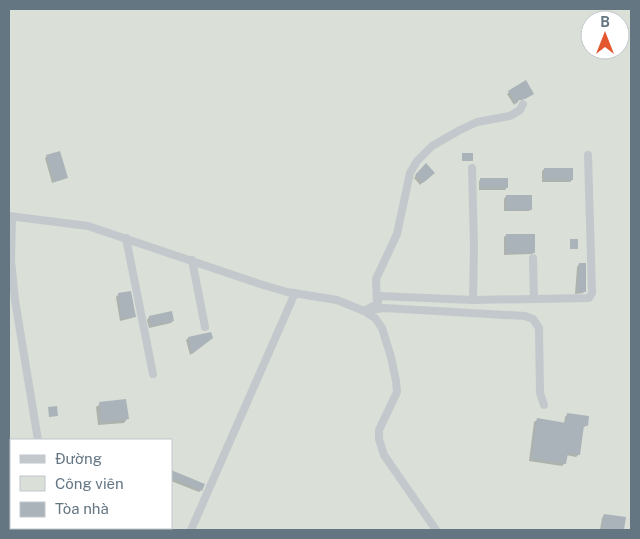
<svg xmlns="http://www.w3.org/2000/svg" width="640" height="539" viewBox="0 0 640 539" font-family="'Public Sans',sans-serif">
<rect width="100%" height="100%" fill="#fafaf8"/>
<path fill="#dadfd7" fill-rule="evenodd" d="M 9,9 L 631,9 L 631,530 L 9,530 ZM 590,20 L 620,20 L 620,50 L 590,50 ZM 11,440 L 171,440 L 171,528 L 11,528 Z"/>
<g fill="#0003">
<path d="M 509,92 L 531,95 L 522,100 L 518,100 L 514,105 L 507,94 Z"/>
<path d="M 47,156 L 67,177 L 64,179 L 52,183 L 45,158 Z"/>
<path d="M 426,165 L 433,173 L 420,185 L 414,178 Z"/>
<path d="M 544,169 L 572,180 L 570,182 L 542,182 L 542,171 Z"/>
<path d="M 481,179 L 507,187 L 505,190 L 479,190 L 479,181 Z"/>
<path d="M 506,196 L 531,209 L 529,211 L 504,211 L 504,199 Z"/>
<path d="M 506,235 L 534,252 L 532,254 L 504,255 L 504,237 Z"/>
<path d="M 579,264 L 585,291 L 583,293 L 575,294 L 577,267 Z"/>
<path d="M 119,294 L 135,316 L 132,318 L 120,321 L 116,297 Z"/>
<path d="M 149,317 L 173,320 L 171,323 L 149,328 L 147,320 Z"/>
<path d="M 188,338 L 210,339 L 190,355 L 186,340 Z"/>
<path d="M 100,404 L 127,419 L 124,423 L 98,425 L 96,407 Z"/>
<path d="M 568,414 L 587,425 L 583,428 L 579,454 L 576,457 L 566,455 L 565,463 L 562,466 L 529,461 L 534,422 L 537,420 L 564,424 L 565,417 Z"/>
<path d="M 171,471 L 201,490 L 199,492 L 171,481 Z"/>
<rect x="9" y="504" width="2" height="13"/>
<path d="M 604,515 L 625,518 L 623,530 L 600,530 L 602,518 Z"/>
</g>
<g fill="#aab3b9">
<path d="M 526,80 L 534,94 L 525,99 L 520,99 L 516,104 L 508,91 Z"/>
<path d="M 60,151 L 68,178 L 54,182 L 46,155 Z"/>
<rect x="462" y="153" width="11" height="8"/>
<path d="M 426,163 L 435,173 L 423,183 L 415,175 Z"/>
<rect x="544" y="168" width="29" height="12"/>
<rect x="480" y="178" width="28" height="10"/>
<rect x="506" y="195" width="26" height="15"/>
<rect x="506" y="234" width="29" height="19"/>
<rect x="570" y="239" width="8" height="10"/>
<path d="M 579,263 L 586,263 L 586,292 L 577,292 Z"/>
<path d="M 131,291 L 136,317 L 121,319 L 118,293 Z"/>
<path d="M 172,311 L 174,321 L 151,326 L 149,316 Z"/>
<path d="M 211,332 L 213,338 L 192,354 L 188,337 Z"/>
<path d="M 126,399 L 129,419 L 101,423 L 99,402 Z"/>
<path d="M 57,406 L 58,416 L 49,417 L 48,407 Z"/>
<path d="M 567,413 L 589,416 L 588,426 L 584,425 L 580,455 L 568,453 L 566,464 L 531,459 L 537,418 L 566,423 Z"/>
<path d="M 171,470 L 205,484 L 202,491 L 171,478 Z"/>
<path d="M 604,514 L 626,517 L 624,530 L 601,530 Z"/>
</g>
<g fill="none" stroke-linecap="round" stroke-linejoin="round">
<g stroke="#c3c8cc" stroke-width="8">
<path d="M 523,104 L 520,110 L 510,116 L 477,122 L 460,130 L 432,146 L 417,161 L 410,173 L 397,234 L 376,279 L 377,304 L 364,311 L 384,308 L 525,316 L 533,319 L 539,328 L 540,393 L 544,405"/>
<path d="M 472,168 L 474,247 L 473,300"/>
<path d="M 9,216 L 88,226 L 260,284 L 287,292 L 337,300 L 364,311 L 375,318 L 382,328 L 391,357 L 396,381 L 397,392 L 379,430 L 379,439 L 384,455 L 436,530"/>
<path d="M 12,217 L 11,260 L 15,300 L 38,440"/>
<path d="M 126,238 L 153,374"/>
<path d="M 533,258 L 534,299"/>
<path d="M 192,260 L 205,327"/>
<path d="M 378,302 L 379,296 L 473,300 L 589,298 L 592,293 L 588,155"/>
<path d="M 51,528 L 52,530"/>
<path d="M 191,530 L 295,293"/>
</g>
</g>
<rect width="640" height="539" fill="none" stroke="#657683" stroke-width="20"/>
<rect x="10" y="439" width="162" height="90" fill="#ffffff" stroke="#c1c8cd"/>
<rect x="20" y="455" width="25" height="8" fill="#c3c8cc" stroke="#c1c8cd"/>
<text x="55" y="464" font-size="15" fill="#657683">Đường</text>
<rect x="20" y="476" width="25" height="15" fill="#dadfd7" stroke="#c1c8cd"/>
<text x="55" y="489" font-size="15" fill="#657683">Công viên</text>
<rect x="20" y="502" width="25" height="15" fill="#aab3b9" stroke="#c1c8cd"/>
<text x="55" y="514" font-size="15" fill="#657683">Tòa nhà</text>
<g transform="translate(605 35)"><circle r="24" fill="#ffffff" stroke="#c1c8cd"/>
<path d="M0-4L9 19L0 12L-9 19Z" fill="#e4572e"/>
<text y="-8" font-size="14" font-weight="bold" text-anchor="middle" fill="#657683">B</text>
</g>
</svg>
